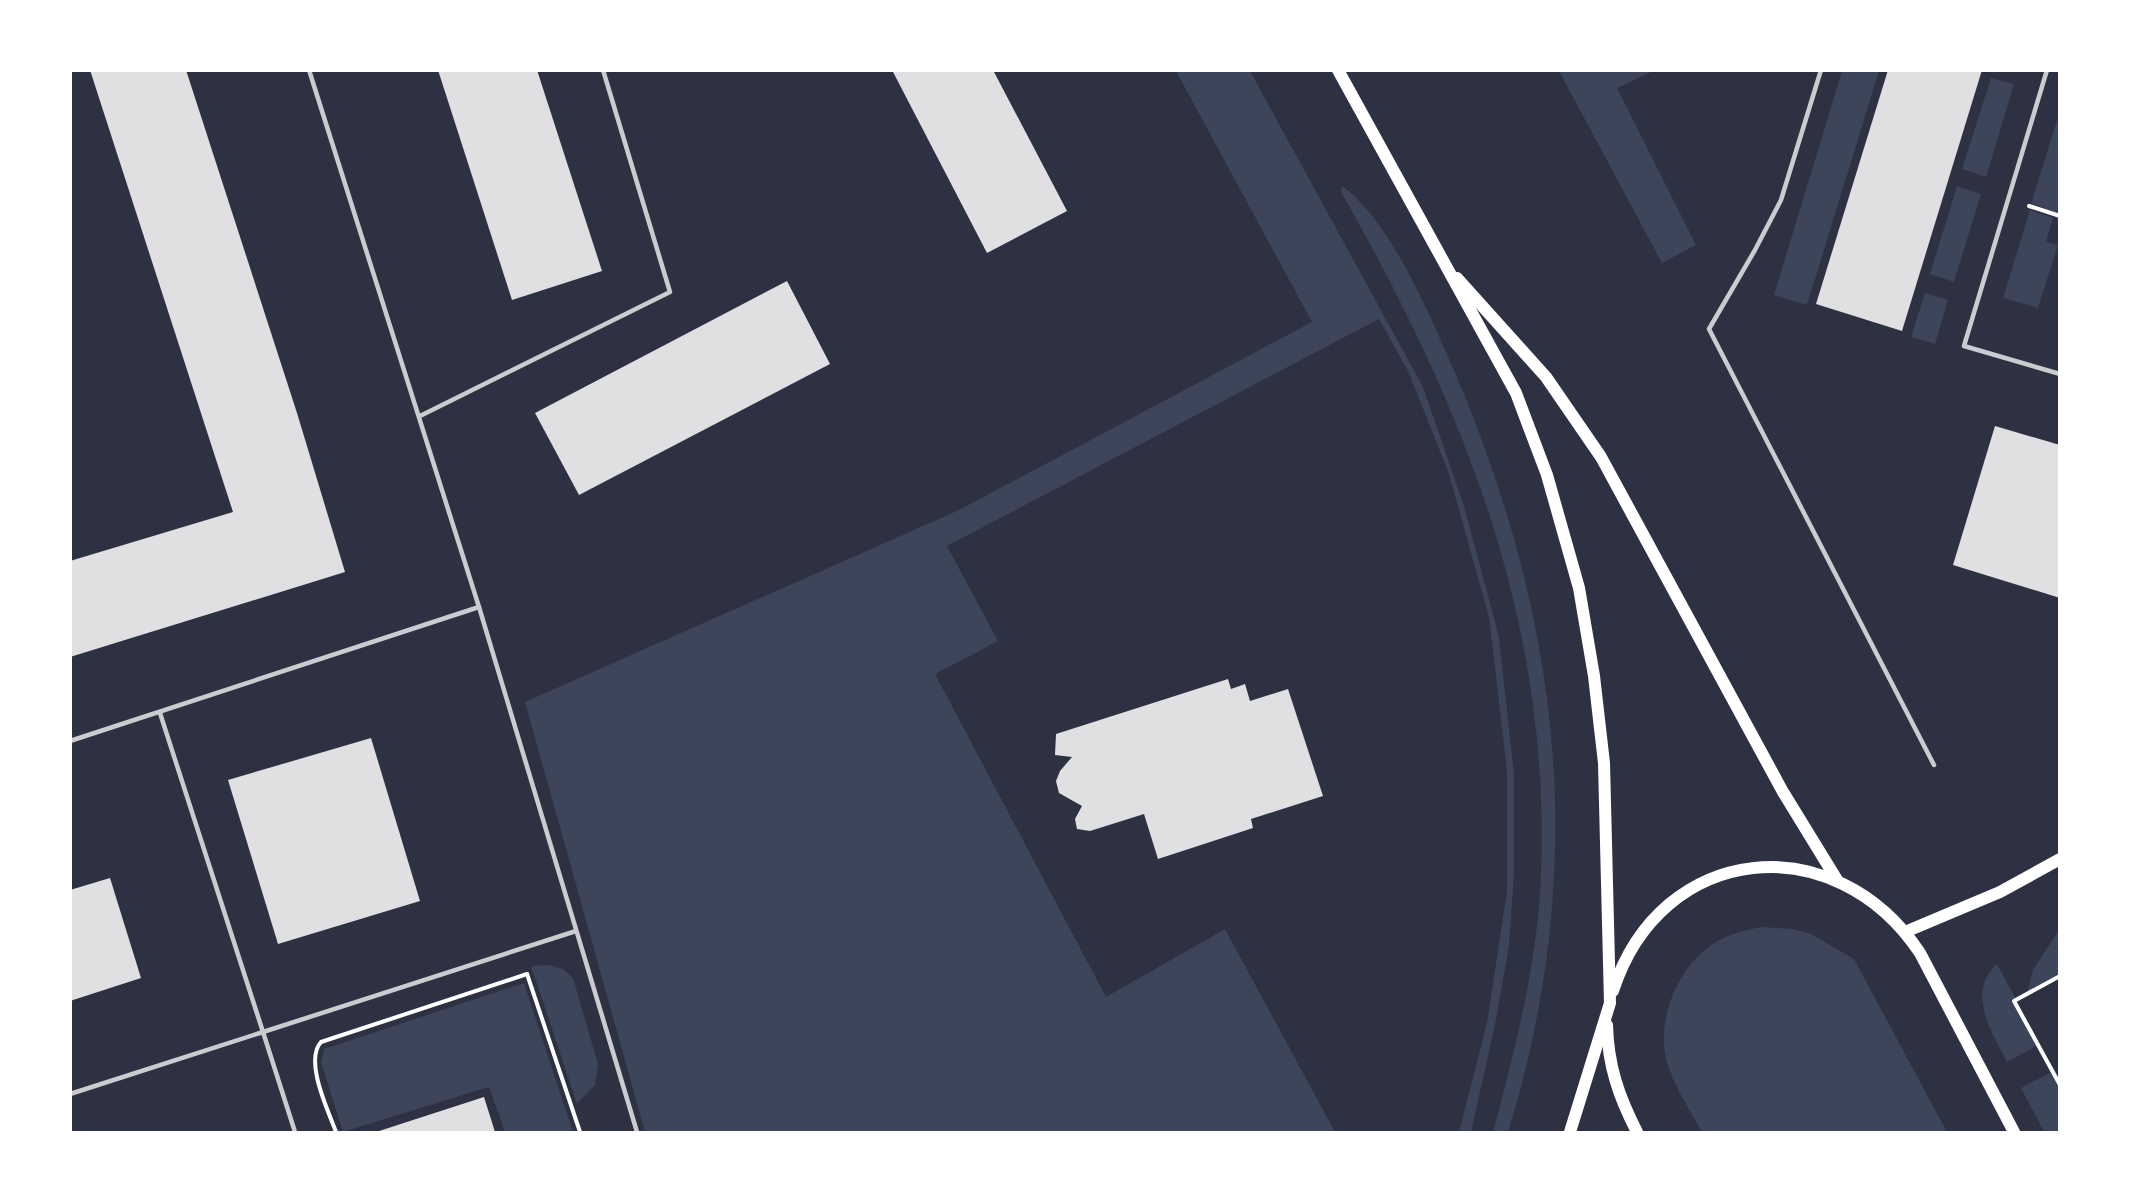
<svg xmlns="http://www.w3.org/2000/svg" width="2130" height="1203" viewBox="0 0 2130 1203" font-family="'Source Sans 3',sans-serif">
<rect width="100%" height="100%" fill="#2d3142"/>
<g fill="#3c4559">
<path d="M 1176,71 L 1250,71 L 1423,387 L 1464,506 L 1499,637 L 1514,774 L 1514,875 L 1509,946 L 1495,1025 L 1471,1132 L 1459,1132 L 1487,1023 L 1507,891 L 1507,771 L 1489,617 L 1448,471 L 1408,371 L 1379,319 L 947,546 L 998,641 L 935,674 L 1106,997 L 1225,929 L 1335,1132 L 645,1132 L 525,702 L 959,510 L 1312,322 Z"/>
<path d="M 1559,71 L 1653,71 L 1617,88 L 1696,245 L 1662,263 Z"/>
<path d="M 1842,71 L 1879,71 L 1807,305 L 1774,295 Z"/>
<path d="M 1991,78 L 2014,84 L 1986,177 L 1962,169 Z"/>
<path d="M 2059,114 L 2059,213 L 2031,204 Z"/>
<path d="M 1342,186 C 1386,217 1424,301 1445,350 C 1560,608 1592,860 1508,1132 L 1493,1132 C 1515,1050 1538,960 1541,875 C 1551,623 1464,407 1341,192 Z"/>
<path d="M 1957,186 L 1981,194 L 1954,282 L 1930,274 Z"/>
<path d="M 2030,210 L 2053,218 L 2046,242 L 2058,245 L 2038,308 L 2003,298 Z"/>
<path d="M 1925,293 L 1948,300 L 1935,344 L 1911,337 Z"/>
<path d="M 1762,927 L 1793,929 L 1811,934 L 1854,959 L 1947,1132 L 1702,1132 C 1690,1111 1676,1089 1668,1066 C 1655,1026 1674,975 1706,949 C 1721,936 1743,930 1762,927 Z"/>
<path d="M 2059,930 L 2059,975 L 2027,993 L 2033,970 Z"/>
<path d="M 1997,964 L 2040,1044 L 2007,1062 C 1991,1031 1966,992 1997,964 Z"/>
<path d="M 548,965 L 563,969 L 573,978 L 598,1064 L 595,1085 L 577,1104 L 531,966 Z"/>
<path d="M 524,983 L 573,1132 L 505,1132 L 489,1087 L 343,1132 L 321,1062 L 324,1049 Z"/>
<path d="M 2054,1071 L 2059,1081 L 2059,1132 L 2044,1132 L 2021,1088 Z"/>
</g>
<g fill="#e0e0e3">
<path d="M 90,70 L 186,70 L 297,413 L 345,572 L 70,657 L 70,561 L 233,512 Z"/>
<path d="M 438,70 L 537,70 L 602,271 L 512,300 Z"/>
<path d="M 892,70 L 993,70 L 1067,211 L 987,253 Z"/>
<path d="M 1888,70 L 1982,70 L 1902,331 L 1816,304 Z"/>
<path d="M 787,281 L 830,364 L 579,495 L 535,413 Z"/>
<path d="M 1995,426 L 2060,445 L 2060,598 L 1953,565 Z"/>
<path d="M 1228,679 L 1231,689 L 1245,684 L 1250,701 L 1288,689 L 1323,796 L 1251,819 L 1253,828 L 1158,859 L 1144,814 L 1090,831 L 1077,829 L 1075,819 L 1082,806 L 1059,793 L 1056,781 L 1060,771 L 1072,757 L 1055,755 L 1056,734 Z"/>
<path d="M 371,738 L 420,901 L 278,944 L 228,780 Z"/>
<path d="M 110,878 L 141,978 L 70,1001 L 70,890 Z"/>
<path d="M 484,1097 L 495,1132 L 376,1132 Z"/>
</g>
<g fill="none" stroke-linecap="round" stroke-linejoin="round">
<g stroke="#fff" stroke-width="4">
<path d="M 2029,206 L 2060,216"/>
<path d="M 527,974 L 580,1132"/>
<path d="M 2060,976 L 2014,1001 L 2060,1085"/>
<path d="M 336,1132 C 328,1110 304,1061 321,1042 L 527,974"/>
</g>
<g stroke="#caccd0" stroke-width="4.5">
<path d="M 309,70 L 479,607 L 637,1132"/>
<path d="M 1821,70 L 1781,200 L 1755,250 L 1709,329 L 1934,765"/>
<path d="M 2047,70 L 1964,346 L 2060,374"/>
<path d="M 420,416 L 670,292 L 603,70"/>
<path d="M 70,741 L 479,607"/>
<path d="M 70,1094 L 263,1032 L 160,713"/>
<path d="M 295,1132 L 263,1032 L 576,931"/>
</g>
<g stroke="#fff" stroke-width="12">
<path d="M 1338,70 L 1516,393 L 1547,475 L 1579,588 L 1594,676 L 1604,763 L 1610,1003 L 1570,1132"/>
<path d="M 1457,278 L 1546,377 L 1601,457 L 1783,792 L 1837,880"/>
<path d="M 1905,932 L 2000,892 L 2060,859"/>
<path d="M 1613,991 C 1661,842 1835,825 1920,953 L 2014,1132"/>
<path d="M 1607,1025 C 1608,1066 1619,1097 1637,1132"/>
</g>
</g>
<rect width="2130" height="1203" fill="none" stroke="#ffffff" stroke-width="144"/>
</svg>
